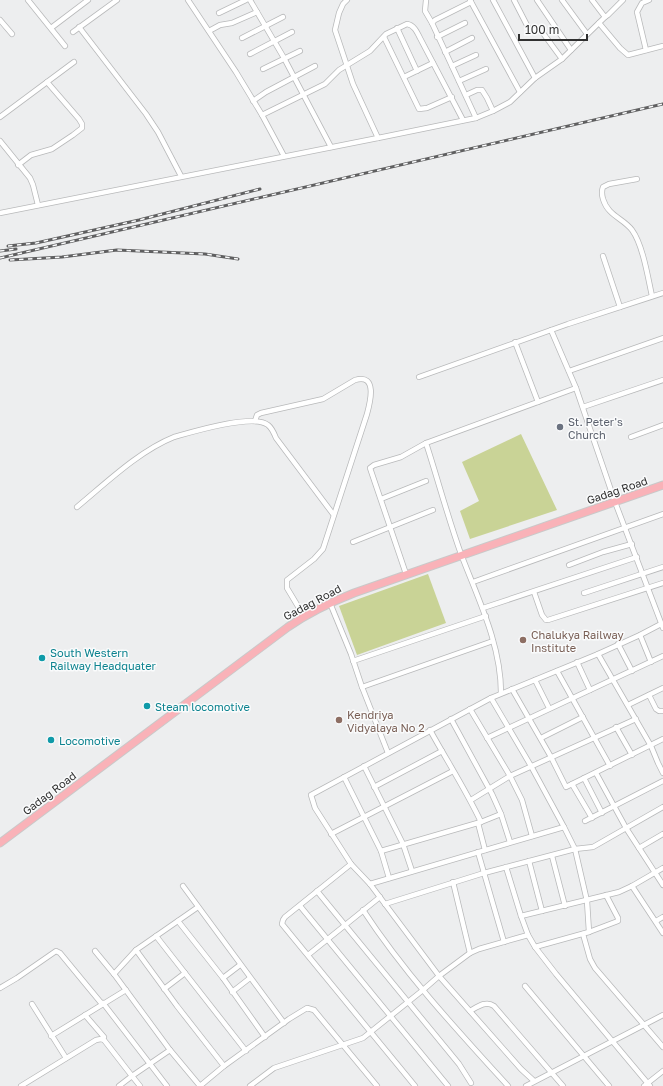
<svg xmlns="http://www.w3.org/2000/svg" width="663" height="1086" viewBox="0 0 663 1086" font-family="'Golos Text',sans-serif">
<rect width="100%" height="100%" fill="#edeeef"/>
<g fill="#c9d396">
<path d="M 521,434 L 557,510 L 470,539 L 460,511 L 479,501 L 462,462 Z"/>
<path d="M 428,574 L 446,623 L 357,655 L 339,606 Z"/>
</g>
<g fill="none" stroke-linecap="round" stroke-linejoin="round">
<defs>
<g id="minor">
<path d="M 28,0 L 65,46"/>
<path d="M 188,0 L 236,72 L 262,115 L 284,156"/>
<path d="M 250,0 L 284,58 L 331,147"/>
<path d="M 347,0 L 343,4 L 339,13 L 335,30 L 353,84 L 378,138"/>
<path d="M 426,0 L 425,11 L 432,23"/>
<path d="M 470,0 L 520,92"/>
<path d="M 493,0 L 535,78"/>
<path d="M 514,0 L 530,31 L 540,29 L 562,59"/>
<path d="M 537,0 L 571,50"/>
<path d="M 562,0 L 587,34"/>
<path d="M 592,0 L 605,17 L 608,15 L 623,0"/>
<path d="M 471,2 L 435,20 L 432,23 L 476,118"/>
<path d="M 219,13 L 246,0"/>
<path d="M 0,20 L 12,34"/>
<path d="M 599,23 L 620,48 L 628,55 L 663,46"/>
<path d="M 79,27 L 146,114 L 158,132 L 181,176"/>
<path d="M 51,28 L 88,0"/>
<path d="M 397,28 L 417,71"/>
<path d="M 209,31 L 220,25 L 232,23 L 257,12"/>
<path d="M 73,32 L 117,0"/>
<path d="M 384,37 L 419,109 L 427,108 L 452,97"/>
<path d="M 437,37 L 465,23"/>
<path d="M 242,38 L 283,17"/>
<path d="M 646,50 L 637,12 L 642,3 L 649,0"/>
<path d="M 445,52 L 472,38"/>
<path d="M 250,54 L 292,32"/>
<path d="M 452,66 L 476,55"/>
<path d="M 263,69 L 300,51"/>
<path d="M 404,77 L 433,63"/>
<path d="M 459,81 L 486,69"/>
<path d="M 466,95 L 477,90 L 482,90 L 487,98 L 493,111"/>
<path d="M 253,101 L 266,92 L 315,66"/>
<path d="M 262,115 L 325,84 L 339,70 L 370,51 L 386,34 L 407,24 C 414,25 417,32 420,38 L 463,120"/>
<path d="M 0,117 L 74,62"/>
<path d="M 0,141 L 30,178 L 33,185 L 38,205"/>
<path d="M 18,165 L 31,155 L 52,149 L 73,135 L 82,128 L 82,124 L 79,119 L 47,82"/>
<path d="M 637,179 L 609,184 L 603,187 C 601,192 602,195 603,199 C 608,216 623,218 632,230 C 643,245 648,278 652,296"/>
<path d="M 0,213 L 383,137 L 476,118 L 493,111 L 510,102 L 535,78 L 562,59 L 605,17"/>
<path d="M 603,256 L 620,307"/>
<path d="M 551,330 L 576,388 L 615,502 L 663,628"/>
<path d="M 515,342 L 538,402"/>
<path d="M 569,371 L 663,338"/>
<path d="M 419,377 L 568,324 L 663,293"/>
<path d="M 583,407 L 663,380"/>
<path d="M 255,421 L 257,415 L 261,413 L 323,399 L 355,380 C 378,373 370,403 367,414 L 323,549 L 314,559 L 287,580 L 287,588 L 302,613"/>
<path d="M 631,437 L 663,425"/>
<path d="M 381,499 L 426,481"/>
<path d="M 77,507 C 106,483 139,451 174,437 C 192,432 253,413 268,425 C 272,428 274,433 276,438 L 333,514"/>
<path d="M 353,542 L 433,510"/>
<path d="M 569,565 L 603,552 L 632,544"/>
<path d="M 405,571 L 370,468 L 374,465 L 401,457 L 426,443"/>
<path d="M 473,582 L 663,514"/>
<path d="M 534,592 L 542,615 L 546,620 L 548,620 L 663,583"/>
<path d="M 584,593 L 663,567"/>
<path d="M 330,603 L 351,654 L 362,687 L 388,753"/>
<path d="M 483,608 L 637,557"/>
<path d="M 640,635 L 651,662"/>
<path d="M 618,644 L 632,671"/>
<path d="M 598,654 L 651,746 L 658,763 L 663,773"/>
<path d="M 353,661 L 486,616"/>
<path d="M 577,662 L 590,690"/>
<path d="M 557,671 L 610,766"/>
<path d="M 535,680 L 549,708"/>
<path d="M 362,687 L 493,641"/>
<path d="M 512,689 L 551,757 L 566,787 L 663,739"/>
<path d="M 501,693 C 501,644 478,599 461,554 C 448,518 438,480 426,443 L 576,388"/>
<path d="M 649,695 L 656,709 L 659,711 L 663,711"/>
<path d="M 628,705 L 663,688"/>
<path d="M 470,709 L 510,776 L 522,800 L 532,836"/>
<path d="M 451,719 L 492,794 L 501,814"/>
<path d="M 616,727 L 632,755"/>
<path d="M 430,730 C 447,761 466,790 481,822"/>
<path d="M 487,738 L 663,656"/>
<path d="M 541,738 L 583,717"/>
<path d="M 364,766 L 403,844 L 412,871"/>
<path d="M 596,773 L 626,828 L 663,885"/>
<path d="M 344,777 L 381,851 L 389,878"/>
<path d="M 584,778 L 602,813"/>
<path d="M 572,784 L 592,818"/>
<path d="M 374,787 L 442,751"/>
<path d="M 471,800 L 510,776 L 636,719"/>
<path d="M 585,821 L 663,781"/>
<path d="M 478,823 L 485,850"/>
<path d="M 564,827 L 575,849 L 587,901 L 589,932"/>
<path d="M 331,834 L 453,771"/>
<path d="M 639,848 L 663,834"/>
<path d="M 381,851 L 481,822 L 501,814 L 510,842"/>
<path d="M 478,852 L 504,942"/>
<path d="M 552,856 L 565,906"/>
<path d="M 529,861 L 542,911"/>
<path d="M 351,864 L 285,917 L 283,920 L 282,924 L 415,1086"/>
<path d="M 506,867 L 521,916 L 528,935 L 535,947 L 556,974 L 650,1086"/>
<path d="M 453,882 L 470,953"/>
<path d="M 370,884 L 564,827 L 531,766 L 491,698"/>
<path d="M 183,886 L 284,1023"/>
<path d="M 632,886 L 663,933"/>
<path d="M 317,891 L 459,1064 L 471,1083"/>
<path d="M 385,904 L 484,873 L 575,849 L 593,847 L 663,807"/>
<path d="M 300,906 L 448,1086"/>
<path d="M 363,910 C 405,974 457,1030 508,1086"/>
<path d="M 521,916 L 619,892 L 632,886 L 663,868"/>
<path d="M 178,921 L 223,978 L 265,1037"/>
<path d="M 656,921 L 663,917"/>
<path d="M 583,934 L 590,959 L 595,968 L 663,1047"/>
<path d="M 156,936 L 246,1051"/>
<path d="M 535,947 L 589,932 L 618,921 L 618,918 L 606,895"/>
<path d="M 136,950 L 177,1006 L 224,1066"/>
<path d="M 95,951 L 114,974"/>
<path d="M 308,955 L 380,897"/>
<path d="M 223,978 L 240,965"/>
<path d="M 525,986 L 609,1086"/>
<path d="M 0,988 L 17,978 L 56,951 L 60,953 L 102,1004 L 103,1003 L 167,1086"/>
<path d="M 164,989 L 185,973"/>
<path d="M 232,992 L 250,978"/>
<path d="M 32,1004 L 66,1058"/>
<path d="M 470,1011 C 477,1007 486,1000 494,1006 L 563,1086"/>
<path d="M 85,1015 L 104,1037"/>
<path d="M 51,1036 L 126,990"/>
<path d="M 170,1050 L 114,974 L 136,950 L 198,907"/>
<path d="M 534,1081 L 521,1069 L 439,976 L 370,884 L 351,864 L 315,808 L 311,795 L 491,698 L 598,654 L 640,635 L 661,624"/>
<path d="M 21,1086 L 96,1040 L 101,1039 L 104,1040 L 132,1076 L 170,1050 L 200,1086 L 224,1066 L 289,1019 L 307,1008 L 314,1010 L 377,1086"/>
<path d="M 119,1086 L 132,1076 L 140,1086"/>
<path d="M 250,1086 L 274,1068 L 363,1038 L 423,990 L 439,976 L 470,953 L 479,949 L 528,935"/>
<path d="M 526,1086 L 663,1015"/>
<path d="M 644,1086 L 663,1071"/>
</g>
<path id="highway" d="M 0,843 L 288,627 C 308,613 331,602 354,593 L 663,485"/>
</defs>
<use href="#minor" stroke="#b8b9ba" stroke-width="6"/>
<use href="#highway" stroke="#c9c9c9" stroke-width="9"/>
<use href="#minor" stroke="#fff" stroke-width="4.5"/>
<use href="#highway" stroke="#f9b2b8" stroke-width="7"/>
<defs>
<g id="rail">
<path d="M 8,246 L 36,243 L 139,220 L 260,189"/>
<path d="M 0,251 L 16,249"/>
<path d="M 0,258 L 663,104"/>
<path d="M 10,260 L 62,257 L 117,250 L 205,254 L 238,259"/>
</g>
</defs>
<use href="#rail" stroke="#5f5f60" stroke-width="3"/>
<use href="#rail" stroke="#fafbfc" stroke-width="1.5" stroke-dasharray="4.5" stroke-linecap="butt"/>
</g>
<circle fill="#6b7280" stroke="#fafbfc" stroke-width="1.5" cx="560" cy="427" r="4"/>
<g fill="#8d6e63" stroke="#fafbfc" stroke-width="1.5">
<circle cx="523" cy="640" r="4"/>
<circle cx="339" cy="720" r="4"/>
</g>
<g fill="#0f9aa8" stroke="#fafbfc" stroke-width="1.5">
<circle cx="42" cy="658" r="4"/>
<circle cx="147" cy="706" r="4"/>
<circle cx="51" cy="740" r="4"/>
</g>
<g text-anchor="middle" dominant-baseline="central" stroke-width="3" stroke-linejoin="round" paint-order="stroke">
<g font-size="11" fill="#5b616d" stroke="#fafbfc" text-anchor="start">
<text x="568" y="421">St. Peter's<tspan x="568" dy="13">Church</tspan></text>
</g>
<g font-size="11" fill="#303030" stroke="#fafbfc">
<text transform="translate(617 490) rotate(-19)">Gadag Road</text>
<text transform="translate(312 602) rotate(-28)">Gadag Road</text>
<text transform="translate(49 793) rotate(-37)">Gadag Road</text>
</g>
<g font-size="11" fill="#785e54" stroke="#fafbfc" text-anchor="start">
<text x="531" y="634">Chalukya Railway<tspan x="531" dy="13">Institute</tspan></text>
<text x="347" y="714">Kendriya<tspan x="347" dy="13">Vidyalaya No 2</tspan></text>
</g>
<g font-size="11" fill="#0d838f" stroke="#fafbfc" text-anchor="start">
<text x="50" y="652">South Western<tspan x="50" dy="13">Railway Headquater</tspan></text>
<text x="155" y="706">Steam locomotive</text>
<text x="59" y="740">Locomotive</text>
</g>
</g>
<path d="M519 34v6h68v-6" fill="none" stroke="#303030" stroke-width="2"/>
<text x="525" y="34" font-size="12" fill="#303030" stroke="#fafbfc" stroke-width="3" paint-order="stroke">100 m</text>
</svg>
